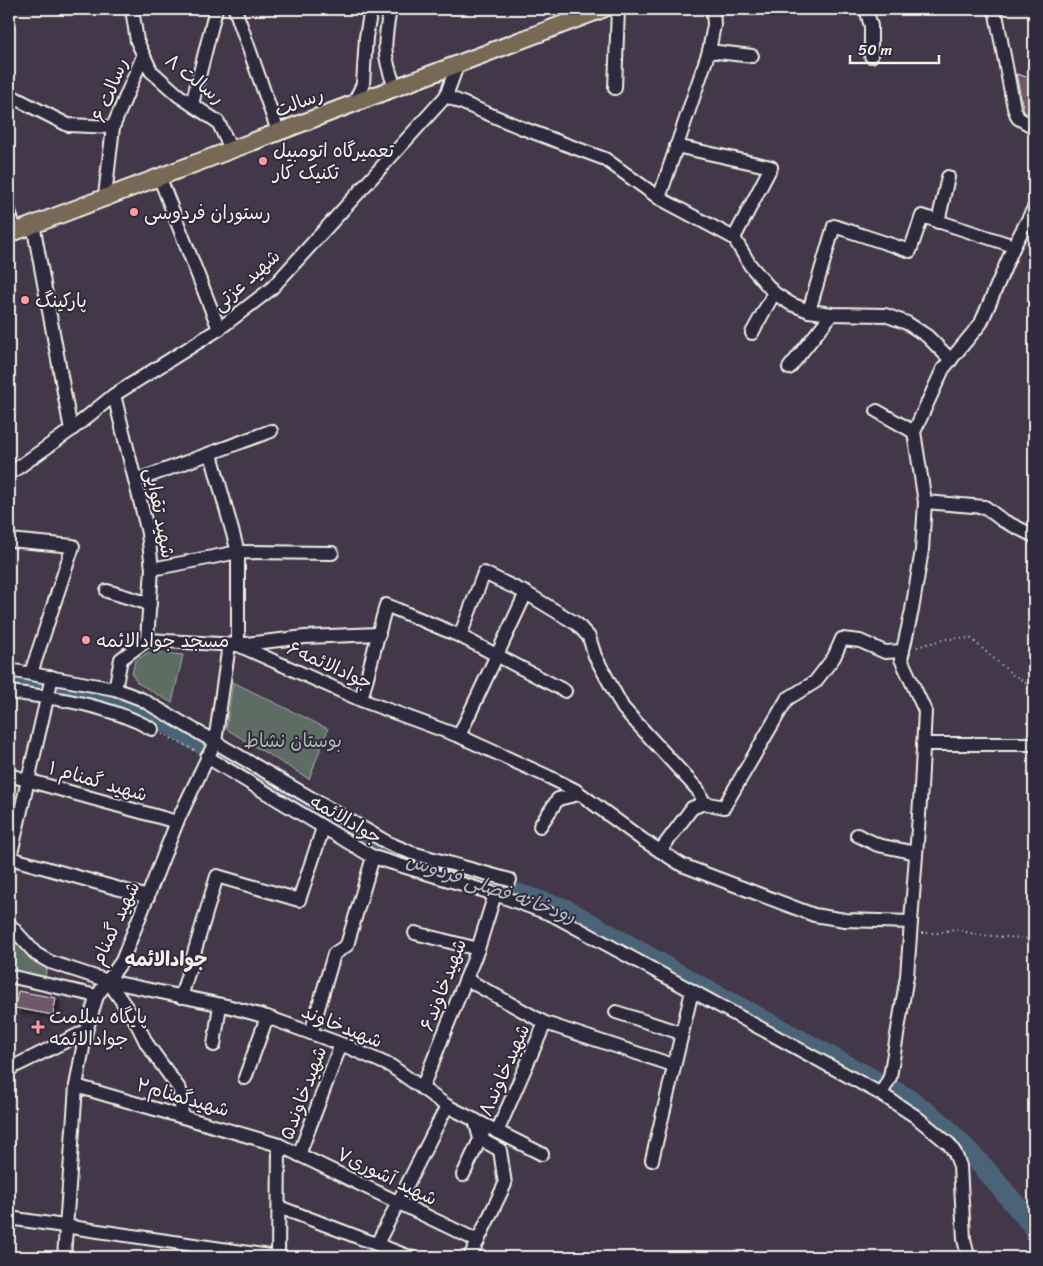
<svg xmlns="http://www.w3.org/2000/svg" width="1043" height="1266" viewBox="0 0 1043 1266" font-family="Sriracha,'Playpen Sans Arabic',sans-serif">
<defs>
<filter id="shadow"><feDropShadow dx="3.5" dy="3.5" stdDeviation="2.5" flood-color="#0009"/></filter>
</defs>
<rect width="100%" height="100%" fill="#42384a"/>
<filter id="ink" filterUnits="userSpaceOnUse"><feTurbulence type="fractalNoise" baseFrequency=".02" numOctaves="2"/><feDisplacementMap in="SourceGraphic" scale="10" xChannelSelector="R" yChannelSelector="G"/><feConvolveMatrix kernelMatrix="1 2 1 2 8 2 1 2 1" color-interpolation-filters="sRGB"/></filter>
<g filter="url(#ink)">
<g fill="#5d6d64" stroke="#a8afa6">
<path d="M 155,652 L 183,655 L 172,703 L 138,683 L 132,674 L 135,661 L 147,653 Z"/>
<path d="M 233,682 L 328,729 L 309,779 L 226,729 Z"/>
<path d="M 9,929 L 47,967 L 45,977 L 9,970 Z"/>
</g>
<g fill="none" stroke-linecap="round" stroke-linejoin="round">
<path stroke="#4c6477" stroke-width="21" d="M 9,683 L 56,689 L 139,706 L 331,822 L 391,854 L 565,909 L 696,984 L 907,1098 L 943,1125 L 986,1170 L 1034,1227"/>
</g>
<g fill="#6f586a" stroke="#f4f1e8" filter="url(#shadow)">
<path d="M 1016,74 L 1034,79 L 1034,118 L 1024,112 Z"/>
<path d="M 18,991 L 56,998 L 53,1015 L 15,1008 Z"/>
</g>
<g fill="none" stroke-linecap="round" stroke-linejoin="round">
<defs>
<g id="minor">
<path d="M 132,9 L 137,41 L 151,71 L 178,95 L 218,122 L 231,149"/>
<path d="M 235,9 L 278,131"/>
<path d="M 390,9 C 384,43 382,54 395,87"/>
<path d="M 866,9 L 871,26 L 871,56"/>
<path d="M 995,9 L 1014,108 L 1018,118 L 1034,127"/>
<path d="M 709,51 L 752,56"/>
<path d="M 615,88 L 618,9"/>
<path d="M 9,95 L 68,125 L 113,127"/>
<path d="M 446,96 L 522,128 L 605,159 L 659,198 L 734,238 L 750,265 L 774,293 L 791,304 L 809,311 L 832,314 L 885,315 L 907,323 L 927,336 L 951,360"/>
<path d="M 354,103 L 363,84 L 366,37 L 371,9"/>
<path d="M 192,104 L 216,9"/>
<path d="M 676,146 L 771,167 L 734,238"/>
<path d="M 159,176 L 219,329"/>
<path d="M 105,196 L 113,127 L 143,56"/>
<path d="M 659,198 L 709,51 L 714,25 L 713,9"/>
<path d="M 9,211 L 15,231"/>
<path d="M 938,222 L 948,177"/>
<path d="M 33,224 L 71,430"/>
<path d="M 809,311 L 834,226 L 910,251 L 922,216 L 1014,246"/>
<path d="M 752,333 L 774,293"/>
<path d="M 789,368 L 832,314"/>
<path d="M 114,395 L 148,533 L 152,569 L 147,640"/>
<path d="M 877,411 L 914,432"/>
<path d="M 211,454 L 238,552 L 238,645"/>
<path d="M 9,474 L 71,430 L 114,395 L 219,329 L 271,289 L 446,96 L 458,63"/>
<path d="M 135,481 L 271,431"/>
<path d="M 925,502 L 985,507 L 1002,520 L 1034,536"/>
<path d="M 9,540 L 73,546 L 31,673"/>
<path d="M 152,569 L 238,552 L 332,553"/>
<path d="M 107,591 L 150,604"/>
<path d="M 460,636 L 484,573 L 526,593 L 577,624 L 589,637 L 595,656 L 623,708 L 698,790 L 704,803"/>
<path d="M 238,645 L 305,637 L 379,634"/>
<path d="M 9,670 L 115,689 L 141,699 L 388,843 L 412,853 L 510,880"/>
<path d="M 115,689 L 121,659 L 147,640 L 238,645 L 361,700 L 459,736 L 549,777 L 575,790 L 643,840 L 682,865 L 814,915 L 845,920 L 911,922"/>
<path d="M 9,692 C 57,698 109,705 152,729"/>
<path d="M 361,700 L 386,605 L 460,636 L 565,691"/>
<path d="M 459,736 L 526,593"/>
<path d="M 923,744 L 1034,744"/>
<path d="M 207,757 L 373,857 L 495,894 L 553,915 L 881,1094 L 915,1116 L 949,1144 L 955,1153 L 960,1166 L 964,1239 L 968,1257"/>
<path d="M 9,775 L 177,822"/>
<path d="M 540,826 L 558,799 L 579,794"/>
<path d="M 857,835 L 878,845 L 916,853"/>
<path d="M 660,851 L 692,808 L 704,803 L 724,807 L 787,699 L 815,682 L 834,657 L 842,639 L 860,641 L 885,652 L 903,651"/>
<path d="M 10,858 L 148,897"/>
<path d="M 9,862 L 52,677"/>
<path d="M 9,924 L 36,954 L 50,962 L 108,981 L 227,1006 L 267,1017 L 341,1044 L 391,1066 L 447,1106 L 542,1154"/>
<path d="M 415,933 L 478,949"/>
<path d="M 9,976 L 97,996"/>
<path d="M 466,979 L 545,1023 L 673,1065"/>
<path d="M 108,981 L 135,1020 L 147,1044 L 180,1090 L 182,1116"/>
<path d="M 181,997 L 217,876 L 299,900 L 323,828"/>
<path d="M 616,1012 L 681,1033"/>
<path d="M 311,1033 L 334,954 L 347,945 L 373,857"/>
<path d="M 214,1045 L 220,1005"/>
<path d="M 9,1069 L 86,1031"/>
<path d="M 245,1078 L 267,1017"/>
<path d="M 76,1086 L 279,1145 L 478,1241"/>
<path d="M 422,1088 L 478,949 L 495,894"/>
<path d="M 881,1094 L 890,1077 L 907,976 L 921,788 L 925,711 L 901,659 L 912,610 L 922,550 L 925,502 L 914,432 L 943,369 L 981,323 L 1014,246 L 1034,208"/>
<path d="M 497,1132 L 545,1023"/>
<path d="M 299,1155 L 341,1044"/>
<path d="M 652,1160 L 692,991"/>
<path d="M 463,1175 L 483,1133"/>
<path d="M 279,1207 L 410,1257"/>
<path d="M 9,1218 L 277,1257"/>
<path d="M 377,1244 L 447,1106"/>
<path d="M 64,1257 L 76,1086 L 86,1031 L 97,996 L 122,961 L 177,822 L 215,742 L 229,645"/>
<path d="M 278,1257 L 279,1145"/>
<path d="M 470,1257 L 505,1184 L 500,1150 L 480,1139 L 475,1120"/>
</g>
<path id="major" d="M 9,234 L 603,9"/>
</defs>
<use href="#minor" stroke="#f4f1e8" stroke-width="16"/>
<use href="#major" stroke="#f4f1e8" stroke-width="20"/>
<g stroke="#f4f1e8" stroke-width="2" stroke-dasharray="1 4" stroke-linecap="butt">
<path d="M 917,647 L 946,639 L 970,638 L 1013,675 L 1034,688"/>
<path d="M 162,734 L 196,751"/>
<path d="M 922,933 L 937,933 L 954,929 L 979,935 L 1034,939"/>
</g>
<use href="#minor" stroke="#2f2a3d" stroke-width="12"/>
<use href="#major" stroke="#776954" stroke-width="16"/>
</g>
</g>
<g fill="#ff9aa2" stroke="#2f2a3d" stroke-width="2">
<circle cx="263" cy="161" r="5"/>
<circle cx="134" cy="212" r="5"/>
<circle cx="25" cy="300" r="5"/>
<circle cx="86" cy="640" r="5"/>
<path d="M35.5 1019.5h5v5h5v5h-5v5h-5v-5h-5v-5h5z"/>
</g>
<g text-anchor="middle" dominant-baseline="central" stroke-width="4" stroke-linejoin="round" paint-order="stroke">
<g font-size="19" fill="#f4f1e8" stroke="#2f2a3d">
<text transform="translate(195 79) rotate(38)">رسالت ۸</text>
<text transform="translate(110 90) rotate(-69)">رسالت ۶</text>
<text transform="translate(299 102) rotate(-21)">رسالت</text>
<text transform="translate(246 280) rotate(-41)">شهید عزتی</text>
<text transform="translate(160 513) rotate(79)">شهید تقوایی</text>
<text transform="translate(330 665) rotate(24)">جوادالائمه۶</text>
<text transform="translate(98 781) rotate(16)">شهید گمنام ۱</text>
<text transform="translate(346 819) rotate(30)">جوادالائمه</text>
<text transform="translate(115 923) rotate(-65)">شهید گمنام</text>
<text transform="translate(443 985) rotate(-69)">شهیدخاوند۶</text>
<text transform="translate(342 1026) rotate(22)">شهیدخاوند</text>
<text transform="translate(504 1070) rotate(-66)">شهیدخاوند۸</text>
<text transform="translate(303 1093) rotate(-69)">شهیدخاوند۵</text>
<text transform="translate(183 1097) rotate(16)">شهیدگمنام۲</text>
<text transform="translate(387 1176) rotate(26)">شهید آشوری۷</text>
</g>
<g font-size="19" fill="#f4f1e8" stroke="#2f2a3d" text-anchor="start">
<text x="273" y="150">تعمیرگاه اتومبیل<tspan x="273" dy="22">تکنیک کار</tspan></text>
<text x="144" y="212">رستوران فردوسی</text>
<text x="35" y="300">پارکینگ</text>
<text x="96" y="640">مسجد جوادالائمه</text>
<text x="49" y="1016">پایگاه سلامت<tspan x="49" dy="22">جوادالائمه</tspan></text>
</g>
<g font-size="19" fill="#b0b6ad" stroke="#2f2a3d">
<text x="293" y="740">بوستان نشاط</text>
</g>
<g font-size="20" font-style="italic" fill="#b1b9bb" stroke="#2f2a3d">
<text transform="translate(491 888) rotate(19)">رودخانه فصلی فردوس</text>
</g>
<g font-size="20" font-weight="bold" fill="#f4f1e8" stroke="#2f2a3d">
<text x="166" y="959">جوادالائمه</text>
</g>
</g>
<rect width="1043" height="1266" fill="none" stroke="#2f2a3d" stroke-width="30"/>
<rect x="15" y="15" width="1013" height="1236" fill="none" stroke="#f4f1e8" stroke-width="2" filter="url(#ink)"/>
<path d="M850 55v8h89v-8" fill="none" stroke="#f4f1e8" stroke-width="2.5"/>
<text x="858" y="55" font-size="15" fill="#f4f1e8" stroke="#2f2a3d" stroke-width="4" paint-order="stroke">50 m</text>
</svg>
